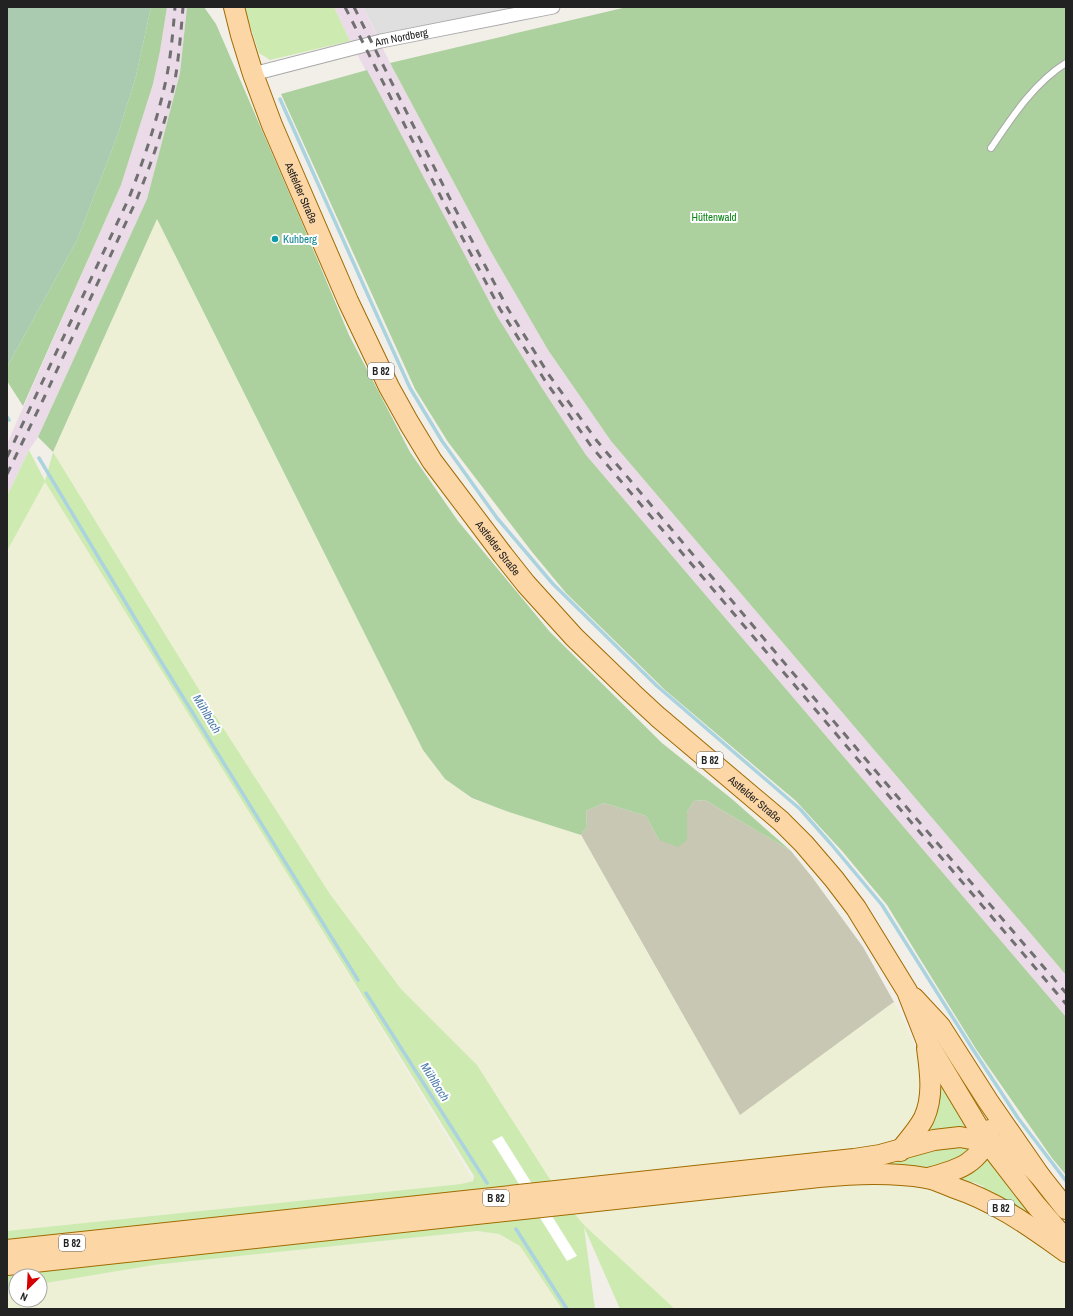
<svg xmlns="http://www.w3.org/2000/svg" width="1073" height="1316" viewBox="0 0 1073 1316" font-family="'Archivo Narrow',sans-serif">
<rect width="100%" height="100%" fill="#f2efe9"/>
<path fill="#e0dfdf" d="M 363,7 L 516,7 L 377,35 Z"/>
<g fill="#ebdbe8">
<path d="M 167,7 L 187,7 L 180,73 L 147,199 L 38,437 L 29,450 L 7,496 L 7,444 L 121,185 L 153,84 L 160,51 Z"/>
<path d="M 334,7 L 363,7 L 390,63 L 490,250 L 548,350 L 611,441 L 1066,975 L 1066,1017 L 586,455 L 540,385 L 497,316 L 350,41 Z"/>
</g>
<path fill="#c7c7b4" d="M 705,800 L 791,851 L 812,877 L 863,947 L 894,1002 L 740,1116 L 581,835 L 587,827 L 586,811 L 604,803 L 646,816 L 659,840 L 687,840 L 687,812 L 694,801 Z"/>
<g fill="#eef0d5">
<path d="M 157,219 L 423,750 L 445,779 L 472,799 L 506,811 L 581,835 L 740,1115 L 894,1002 L 908,1030 L 920,1059 L 921,1104 L 905,1131 L 896,1139 L 884,1146 L 553,1184 L 477,1065 L 401,989 L 330,894 L 211,709 L 53,452 Z"/>
<path d="M 45,482 L 287,873 L 473,1180 L 461,1184 L 7,1231 L 7,551 Z"/>
<path d="M 847,1181 L 888,1181 L 948,1191 L 1040,1241 L 1066,1266 L 1066,1309 L 675,1309 L 584,1225 L 572,1211 Z"/>
<path d="M 477,1231 L 499,1234 L 520,1246 L 562,1309 L 7,1309 L 7,1289 L 16,1288 L 16,1300 L 40,1300 L 40,1284 L 154,1265 Z"/>
</g>
<g fill="#cdebb0">
<path d="M 244,7 L 334,7 L 350,41 L 270,60 L 259,53 Z"/>
<path d="M 29,450 L 45,481 L 53,452 L 211,709 L 330,894 L 401,989 L 477,1065 L 553,1184 L 7,1243 L 7,1231 L 461,1184 L 473,1181 L 474,1176 L 45,482 L 7,551 L 7,496 Z"/>
<path d="M 941,1084 L 971,1128 L 920,1136 L 937,1085 Z"/>
<path d="M 951,1145 L 973,1149 L 938,1169 L 884,1166 L 883,1163 Z"/>
<path d="M 986,1156 L 1039,1224 L 986,1194 L 983,1186 L 973,1182 L 965,1185 L 954,1177 Z"/>
<path d="M 572,1211 L 584,1225 L 675,1309 L 620,1309 L 584,1227 L 595,1309 L 562,1309 L 520,1246 L 499,1234 L 477,1231 L 154,1265 L 40,1284 L 40,1276 L 16,1276 L 16,1288 L 7,1289 L 7,1271 Z"/>
</g>
<g fill="#add19e">
<path d="M 151,7 L 167,7 L 160,51 L 153,84 L 121,185 L 23,406 L 7,381 L 7,367 L 77,240 L 118,134 L 136,76 Z"/>
<path d="M 187,7 L 204,7 L 216,24 L 299,216 L 349,335 L 410,452 L 458,521 L 550,632 L 662,743 L 732,799 L 791,851 L 705,800 L 694,801 L 687,812 L 687,840 L 678,847 L 659,840 L 646,816 L 604,803 L 586,811 L 587,827 L 581,835 L 506,811 L 472,798 L 445,779 L 423,750 L 157,219 L 53,452 L 38,437 L 147,199 L 180,73 Z"/>
<path d="M 627,7 L 1066,7 L 1066,975 L 611,441 L 548,350 L 490,250 L 390,63 Z"/>
<path d="M 367,70 L 497,316 L 540,385 L 586,455 L 1066,1017 L 1066,1175 L 1052,1158 L 976,1049 L 917,954 L 887,905 L 842,851 L 796,801 L 665,690 L 566,593 L 532,552 L 448,442 L 415,389 L 281,94 Z"/>
</g>
<path fill="#aacbaf" d="M 7,7 L 151,7 L 136,76 L 118,134 L 77,240 L 7,367 Z"/>
<path fill="#fff" d="M 502,1136 L 577,1256 L 567,1261 L 492,1141 Z"/>
<g fill="none" stroke-linecap="round" stroke-linejoin="round">
<g stroke="#aad3df" stroke-width="3.5">
<path d="M 280,99 L 380,322 L 410,388 L 442,441 L 497,518 L 553,584 L 657,686 L 800,809 L 831,844 L 882,905 L 972,1048 L 1018,1118 L 1066,1181"/>
<path d="M 7,417 L 9,420"/>
<path d="M 39,458 L 160,660 L 358,980"/>
<path d="M 366,993 L 487,1183"/>
<path d="M 516,1229 L 567,1309"/>
</g>
<defs>
<path id="service" d="M 991,148 C 1012,117 1034,83 1066,63"/>
<g id="minor">
<path id="s1" d="M 253,74 L 381,41 L 553,7"/>
</g>
<g id="primary">
<path id="s2" d="M 234,7 L 241,35 L 253,74 L 272,125 L 348,301 L 389,387 L 409,423 L 432,461 L 503,555 L 526,584 L 574,637 L 632,693 L 658,717 L 781,821 L 804,844 L 834,879 L 856,908 L 907,991 L 927,1042 L 987,1142 L 1035,1204 L 1066,1240"/>
<path d="M 914,998 L 940,1026 L 988,1101 L 1040,1176 L 1066,1209"/>
<path d="M 900,1151 C 908,1140 918,1130 924,1118 C 934,1096 930,1071 927,1048"/>
<path d="M 928,1178 C 958,1170 981,1164 990,1130"/>
<path d="M 7,1250 L 854,1159 L 880,1155 L 934,1140 L 960,1137 L 987,1142 L 1002,1146 L 1027,1163 L 1040,1176"/>
<path d="M 7,1265 L 819,1177 C 855,1174 890,1172 926,1178 C 935,1179 944,1184 952,1187 C 997,1202 1028,1225 1066,1252"/>
</g>
</defs>
<use href="#service" stroke="#a9a9a9" stroke-width="8"/>
<use href="#minor" stroke="#a9a9a9" stroke-width="15"/>
<use href="#primary" stroke="#a06b00" stroke-width="22"/>
<use href="#service" stroke="#fff" stroke-width="6"/>
<use href="#minor" stroke="#fff" stroke-width="13"/>
<use href="#primary" stroke="#fcd6a4" stroke-width="20"/>
<g stroke="#707070" stroke-width="3" stroke-dasharray="8 8" stroke-linecap="butt">
<path d="M 345,7 L 445,205 L 500,309 L 544,379 L 591,446 L 1066,1004"/>
<path d="M 354,7 L 451,201 L 508,309 L 549,375 L 597,441 L 896,795 L 1066,993"/>
<path d="M 7,457 L 129,198 C 144,159 157,121 166,80 C 171,56 173,31 175,7"/>
<path d="M 7,474 L 42,402 L 136,201 C 152,162 166,121 175,80 C 179,56 181,31 183,7"/>
</g>
</g>
<circle fill="#0f9aa8" stroke="#fff" stroke-width="1.5" cx="275" cy="239" r="4"/>
<g text-anchor="middle" dominant-baseline="central" stroke-width="4" stroke-linejoin="round" paint-order="stroke">
<g fill="#fff" stroke="#646464" stroke-width="1">
<rect x="368" y="363" width="26" height="16" rx="3"/>
<rect x="697" y="752" width="26" height="16" rx="3"/>
<rect x="483" y="1190" width="26" height="16" rx="3"/>
<rect x="988" y="1200" width="26" height="16" rx="3"/>
<rect x="59" y="1235" width="26" height="16" rx="3"/>
</g>
<g font-size="10" font-weight="bold" fill="#222">
<text x="381" y="371">B 82</text>
<text x="710" y="760">B 82</text>
<text x="496" y="1198">B 82</text>
<text x="1001" y="1208">B 82</text>
<text x="72" y="1243">B 82</text>
</g>
<g font-size="11" fill="#222" stroke="#fff">
<text stroke="none"><textPath href="#s1" startOffset="153">Am Nordberg</textPath></text>
<text stroke="none"><textPath href="#s2" startOffset="198">Astfelder Straße</textPath></text>
<text stroke="none"><textPath href="#s2" startOffset="606">Astfelder Straße</textPath></text>
<text stroke="none"><textPath href="#s2" startOffset="966">Astfelder Straße</textPath></text>
</g>
<g font-size="11" fill="#0c8416" stroke="#fff">
<text x="714" y="217">Hüttenwald</text>
</g>
<g font-size="11" fill="#0d838f" stroke="#fff" text-anchor="start">
<text x="283" y="239">Kuhberg</text>
</g>
<g font-size="12" font-style="italic" fill="#4a7aab" stroke="#fff">
<text transform="translate(207 714) rotate(59)">Mühlbach</text>
<text transform="translate(435 1082) rotate(58)">Mühlbach</text>
</g>
</g>
<rect width="1073" height="1316" fill="none" stroke="#222222" stroke-width="16"/>
<g transform="translate(28 1288) rotate(204)"><circle r="19" fill="#ffffff" stroke="#a7a7a7"/>
<path d="M0-3L7 15L0 10L-7 15Z" fill="#d40000"/>
<text y="-6" font-size="11" font-weight="bold" text-anchor="middle" fill="#222222">N</text>
</g>
</svg>
